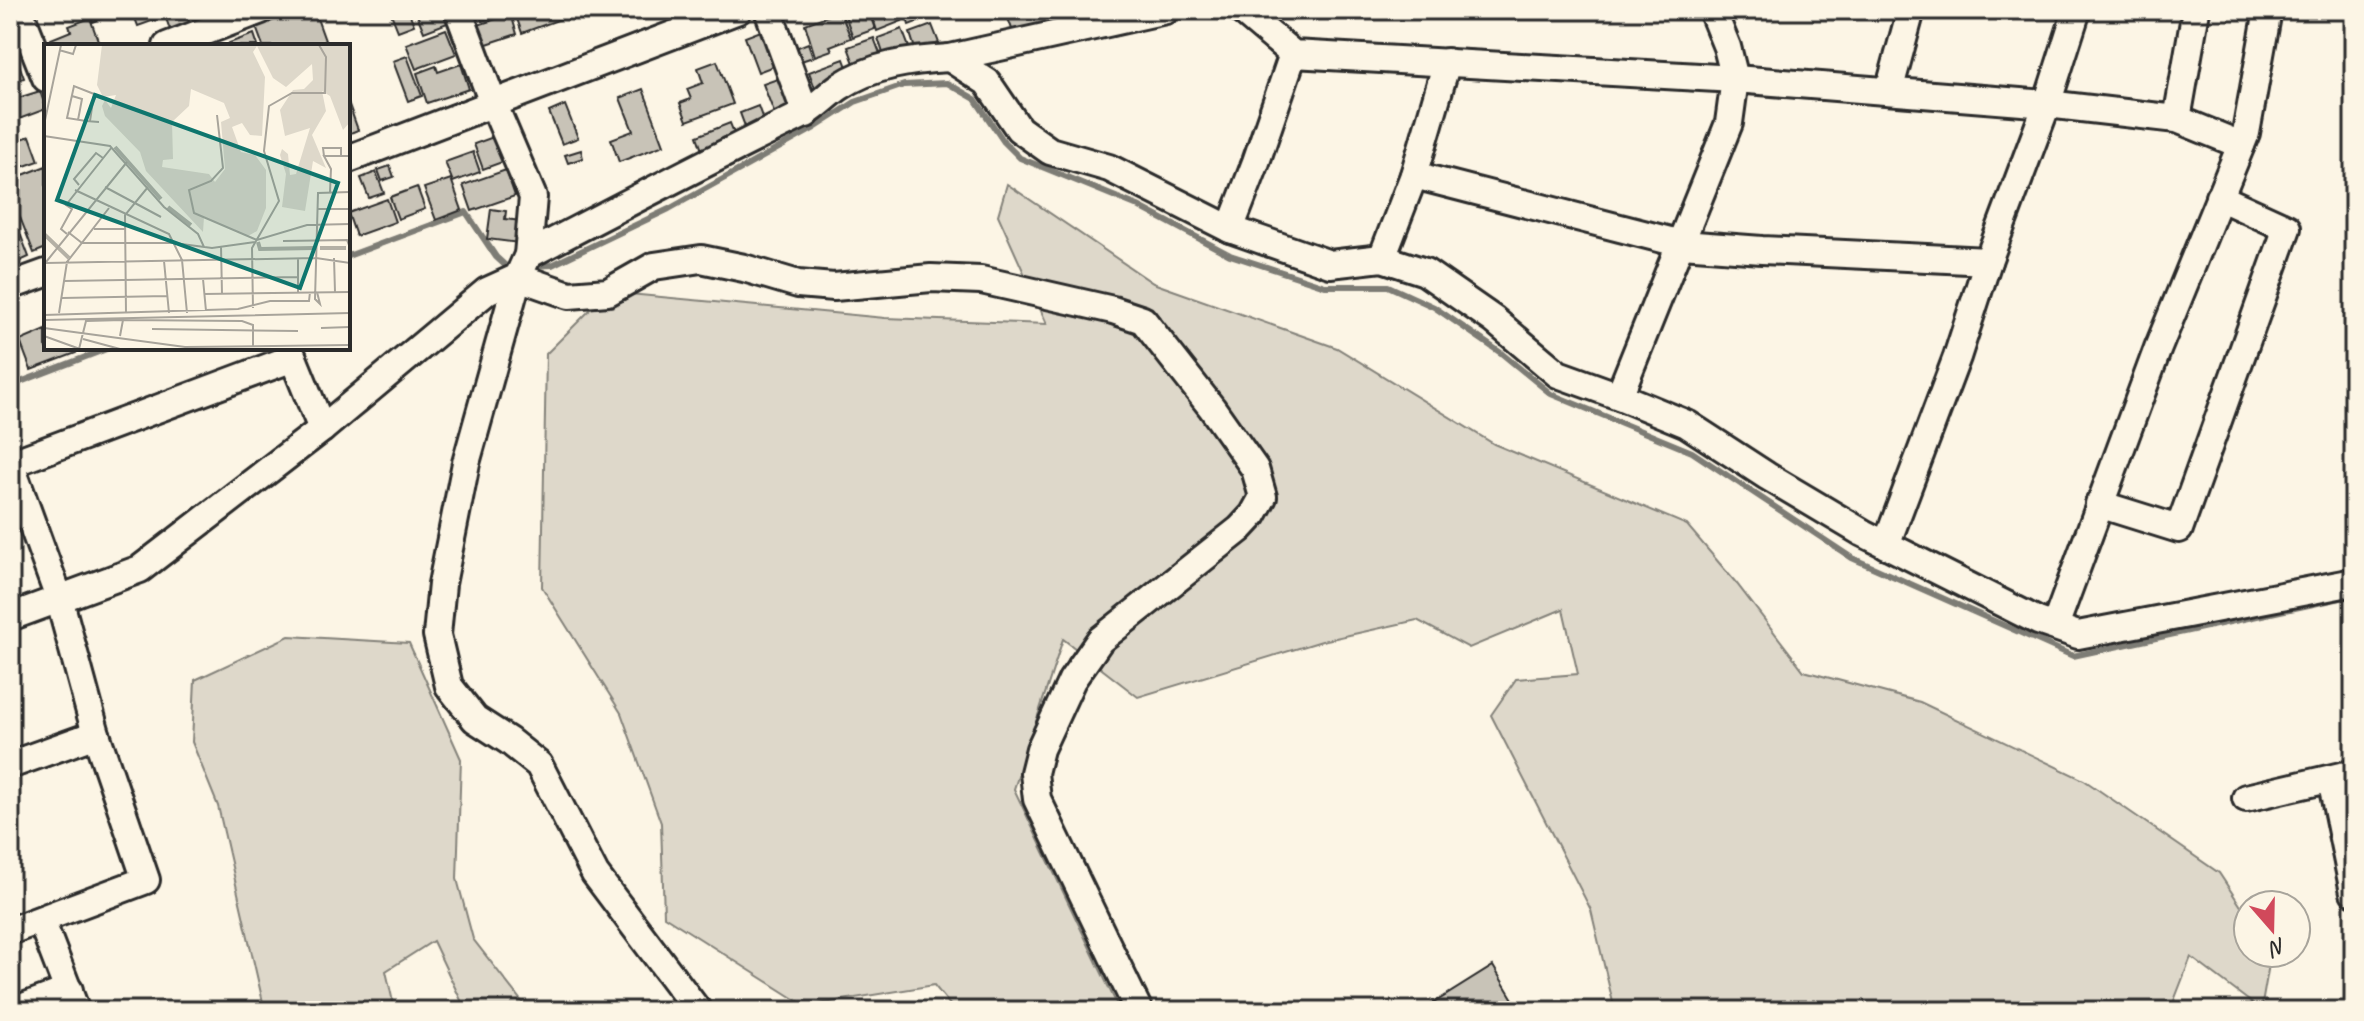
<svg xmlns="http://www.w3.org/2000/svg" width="2364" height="1021" viewBox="0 0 2364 1021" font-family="Caveat,sans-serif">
<rect width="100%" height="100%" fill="#fcf5e5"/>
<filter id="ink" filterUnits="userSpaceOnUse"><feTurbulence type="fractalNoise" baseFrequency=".0125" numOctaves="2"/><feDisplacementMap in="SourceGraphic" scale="16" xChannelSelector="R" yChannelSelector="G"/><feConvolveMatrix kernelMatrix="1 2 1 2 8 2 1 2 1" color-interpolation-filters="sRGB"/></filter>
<g filter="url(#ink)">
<g fill="#ded8ca" stroke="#84827a" stroke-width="2">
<path d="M 1007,184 L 1153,283 L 1337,348 L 1494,444 L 1687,525 L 1737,584 L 1804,671 L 1920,702 L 2084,780 L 2219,873 L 2248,917 L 2248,953 L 2271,953 L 2261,1010 L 2191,957 L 2170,1011 L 1615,1011 L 1591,910 L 1491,715 L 1516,679 L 1578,674 L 1563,609 L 1469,648 L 1417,620 L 1322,641 L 1138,697 L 1063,639 L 1014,789 L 1120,1011 L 955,1011 L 934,985 L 806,1006 L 664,916 L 661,823 L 621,713 L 542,587 L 546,354 L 608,292 L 885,318 L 1047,324 L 998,215 Z"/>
<path d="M 289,636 L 409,643 L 461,759 L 457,879 L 473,939 L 529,1011 L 466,1011 L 433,941 L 386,971 L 395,1011 L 265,1011 L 218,806 L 192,742 L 195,680 Z"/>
</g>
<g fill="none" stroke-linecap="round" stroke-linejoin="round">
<g stroke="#7d7b74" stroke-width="6">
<path d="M 348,256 L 466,212 L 496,257 L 508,268 L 515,267"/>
<path d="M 530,266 L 552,265 L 669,209 L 813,129 L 855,102 L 904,85 L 947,83 L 975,99 L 1004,142 L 1020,158 L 1138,206 L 1230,255 L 1325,286 L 1388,286 L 1434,307 L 1501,353 L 1551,394 L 1692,452 L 1852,558 L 2073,656 L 2350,596"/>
<path d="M 10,386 L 109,348"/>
</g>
</g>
<g fill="#c8c3b7" stroke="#2b2b2b" stroke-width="2">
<path d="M 88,10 L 124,10 L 93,22 Z"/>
<path d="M 132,10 L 151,10 L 155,20 L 138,26 Z"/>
<path d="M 163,10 L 185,10 L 191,28 L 172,35 Z"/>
<path d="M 300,10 L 314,10 L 327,46 L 263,46 L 256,27 Z"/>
<path d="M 408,10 L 414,25 L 398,31 L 390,11 Z"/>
<path d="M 415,10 L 445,10 L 450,22 L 424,32 Z"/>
<path d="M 478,10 L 512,10 L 512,11 L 482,21 Z"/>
<path d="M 514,10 L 573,10 L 574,14 L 522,33 Z"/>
<path d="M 627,10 L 641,10 L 643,15 L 631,20 Z"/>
<path d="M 843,10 L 868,10 L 875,29 L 853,37 Z"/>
<path d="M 876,10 L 898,10 L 902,21 L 877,31 L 871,12 Z"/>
<path d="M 904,10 L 928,10 L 930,17 L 909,25 Z"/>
<path d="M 1005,10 L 1067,10 L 1071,19 L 1016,40 Z"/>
<path d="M 840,11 L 851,38 L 830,46 L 832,50 L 815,56 L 805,24 Z"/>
<path d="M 511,14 L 517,34 L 481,46 L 475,26 Z"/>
<path d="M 90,18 L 100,46 L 54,46 L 51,39 L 71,31 L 69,26 Z"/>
<path d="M 932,25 L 939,43 L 916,52 L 910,33 Z"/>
<path d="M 446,29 L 456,54 L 416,69 L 406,44 Z"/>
<path d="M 766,29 L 779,64 L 758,72 L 745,37 Z"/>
<path d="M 902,29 L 910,50 L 885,59 L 878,38 Z"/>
<path d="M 254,34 L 258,46 L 230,46 L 229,43 Z"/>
<path d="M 874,38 L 884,64 L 858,74 L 848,47 Z"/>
<path d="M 808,43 L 813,57 L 798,62 L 793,49 Z"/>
<path d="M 407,56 L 422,96 L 408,101 L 393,61 Z"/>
<path d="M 17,59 L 24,78 L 10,84 L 10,62 Z"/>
<path d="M 844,59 L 853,83 L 829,83 L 815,88 L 809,72 Z"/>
<path d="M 717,61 L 733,104 L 687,121 L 680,103 L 691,99 L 687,89 L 703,83 L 698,68 Z"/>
<path d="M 461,64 L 469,89 L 427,103 L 417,73 L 436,66 L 438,72 Z"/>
<path d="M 783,77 L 794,108 L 775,115 L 763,84 Z"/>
<path d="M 643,89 L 664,145 L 619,162 L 611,139 L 633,131 L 620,98 Z"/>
<path d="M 40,91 L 46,109 L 19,119 L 12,100 Z"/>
<path d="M 348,102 L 358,130 L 348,134 Z"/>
<path d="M 565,105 L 578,138 L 562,144 L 549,112 Z"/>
<path d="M 758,106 L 767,131 L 749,137 L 740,113 Z"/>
<path d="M 730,123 L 736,138 L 704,156 L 697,136 Z"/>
<path d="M 30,136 L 39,161 L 10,171 L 10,143 Z"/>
<path d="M 496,136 L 505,161 L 483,169 L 474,144 Z"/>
<path d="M 581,150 L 583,158 L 568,163 L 565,155 Z"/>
<path d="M 473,152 L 480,172 L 453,182 L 445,162 Z"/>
<path d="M 46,166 L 46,248 L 34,253 L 10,192 L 10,180 Z"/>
<path d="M 390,166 L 394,177 L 382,181 L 378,170 Z"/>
<path d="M 506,170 L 515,196 L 472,211 L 463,185 Z"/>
<path d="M 376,172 L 384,193 L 369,198 L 361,178 Z"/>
<path d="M 451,179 L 462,210 L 436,220 L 424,188 Z"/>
<path d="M 417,187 L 425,209 L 398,219 L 390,197 Z"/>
<path d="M 387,199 L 395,222 L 356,236 L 348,213 Z"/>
<path d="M 10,207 L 29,257 L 16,263 L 10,248 Z"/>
<path d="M 491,209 L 506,211 L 505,219 L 522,221 L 519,243 L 487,239 Z"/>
<path d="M 46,330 L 46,348 L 74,348 L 76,353 L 31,370 L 20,341 Z"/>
<path d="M 1493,966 L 1520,1011 L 1421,1011 Z"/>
</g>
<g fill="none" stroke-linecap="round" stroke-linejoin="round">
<defs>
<g id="minor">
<path d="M 19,10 L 46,78"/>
<path d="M 458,10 L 493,103 L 533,197 L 528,255 L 518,277 L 466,463 L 442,584 L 437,635 L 449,686 L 475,719 L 509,741 L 539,765 L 595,874 L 698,1011"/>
<path d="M 768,10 L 806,114"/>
<path d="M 1241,10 L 1293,54 L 1735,79 L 2047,104 L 2177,119 L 2241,145"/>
<path d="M 167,46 L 261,10"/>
<path d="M 950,58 L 987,82 L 1019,129 L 1050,151 L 1109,168 L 1230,229 L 1330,264 L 1382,258 L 1425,272 L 1494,320 L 1558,374 L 1619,396 L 1687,424 L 1767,476 L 1863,533 L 2038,621 L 2078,635 L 2354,582"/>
<path d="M 1889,91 L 1911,10"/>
<path d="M 2177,119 L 2196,10"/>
<path d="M 348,159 L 738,10"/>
<path d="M 1414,175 L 1682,244 L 1762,250 L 1988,261"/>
<path d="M 1230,229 L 1256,162 L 1293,54"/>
<path d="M 528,255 C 618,208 708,161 800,116 C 815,109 826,96 839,87 C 872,65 911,60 950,58 L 1166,10"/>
<path d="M 1382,258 L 1414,175 L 1447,62"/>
<path d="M 10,286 L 46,273"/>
<path d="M 289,348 L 322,429"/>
<path d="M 1619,396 L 1729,123 L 1735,79 L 1727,47 L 1712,10"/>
<path d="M 10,463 L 59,598 L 96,734 L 146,880 L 10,931"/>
<path d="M 10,464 L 293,358"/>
<path d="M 2099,504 L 2179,529 L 2287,228 L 2219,197"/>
<path d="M 1886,545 L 1957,357 L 1988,261 L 2047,104 L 2077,10"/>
<path d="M 10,617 L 140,569 L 322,429 L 487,291 L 518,277 L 569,295 L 608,292 L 654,266 L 701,259 L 744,268 L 798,284 L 834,287 L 931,278 L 981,280 L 1113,310 L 1143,320 L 1212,408 L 1255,469 L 1263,497 L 1253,515 L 1240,529 L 1100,640 L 1072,680 L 1040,749 L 1034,773 L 1037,799 L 1139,1011"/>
<path d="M 2055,626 L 2158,348 L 2246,133 L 2268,10"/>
<path d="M 10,765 L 96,734"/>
<path d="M 2331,779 L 2354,892"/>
<path d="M 2246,798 L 2354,773"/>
<path d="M 41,920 L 76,1011"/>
<path d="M 13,1011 L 69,990"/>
</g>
</defs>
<use href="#minor" stroke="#2b2b2b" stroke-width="32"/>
<use href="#minor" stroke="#fcf5e5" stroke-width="26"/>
</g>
</g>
<g transform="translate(44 44)">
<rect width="306" height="306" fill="#fcf5e5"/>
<path d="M 58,1 L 306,1 L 306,78 L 299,86 L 286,52 L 278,47 L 282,67 L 268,91 L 282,124 L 269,117 L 261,167 L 238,163 L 242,130 L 236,111 L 238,105 L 244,110 L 246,131 L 252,130 L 266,84 L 241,92 L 236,66 L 249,46 L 260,45 L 269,36 L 268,20 L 242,43 L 229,34 L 213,2 L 209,8 L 221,33 L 218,92 L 206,91 L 198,79 L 188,83 L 197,108 L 211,111 L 222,126 L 222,164 L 213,187 L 204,192 L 160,173 L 159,188 L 102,127 L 96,108 L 61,72 L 58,62 L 61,56 L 67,64 L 72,51 L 59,53 L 53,41 ZM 147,45 L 180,59 L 186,74 L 177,78 L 181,125 L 171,138 L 165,130 L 118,123 L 119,116 L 129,115 L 128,78 L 145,62 Z" fill="#ded8ca" fill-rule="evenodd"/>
<path fill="none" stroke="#b4b0a5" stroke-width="4" d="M 71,103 L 117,155M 124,163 L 147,181M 0,190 L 25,214M 214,198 L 216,205 L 270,204M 276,204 L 302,204"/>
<path fill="none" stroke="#a8a49b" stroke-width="2" d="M 15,6 L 29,10 L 32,1M 28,52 L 38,55 L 34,76M 173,71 L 179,124 L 167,137 L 145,146 L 150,169 L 213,196 L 263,181 L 306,180M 46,77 L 50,50 L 30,42 L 23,74 L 42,77 L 55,78M 0,81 L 17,1M 0,92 L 66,102 L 120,163 L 154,190 L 160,203M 280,112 L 279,104 L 297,104 L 297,112M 35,141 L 30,135 L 52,109 L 59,114M 61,143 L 117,173M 31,146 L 125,190 L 138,216 L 143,269M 286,148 L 287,125 L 280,112 L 306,112M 273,165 L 306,165M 50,185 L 81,185M 24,188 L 38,199 L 130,199 L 168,204 L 211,198M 23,190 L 17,185 L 28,165 L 22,161 L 68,103M 239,197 L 303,196 L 306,204M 177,202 L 178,250M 0,208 L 0,242M 290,214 L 291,248M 254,215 L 254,249M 120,217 L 125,269M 2,218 L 83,118M 2,219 L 272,214 L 306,219M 159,235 L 162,267M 20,237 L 254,233M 273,248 L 276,260 L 271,255 L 274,149 L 306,148M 160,250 L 306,248M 18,254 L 123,252M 209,264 L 208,204 L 235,157 L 220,107 L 225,62 L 248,49 L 281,49 L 282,13 L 275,1M 15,269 L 23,218 L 65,164M 82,269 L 81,171 L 104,143M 0,271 L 194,265 L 226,257 L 265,257 L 266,248M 0,276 L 306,269M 0,284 L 141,303 L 306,301M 277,284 L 306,283M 108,285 L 254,287M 0,292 L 36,305M 76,292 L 79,276 L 198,277 L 209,281 L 209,302M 39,295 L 76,305M 35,305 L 42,277 L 79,276"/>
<path fill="#0f766e" fill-opacity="0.15" stroke="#0f766e" stroke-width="4" d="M 51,51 L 294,139 L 256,244 L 13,156 Z"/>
<rect width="306" height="306" fill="none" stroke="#2b2b2b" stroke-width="4"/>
</g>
<rect width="2364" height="1021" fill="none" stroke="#fcf5e5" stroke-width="40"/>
<rect x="20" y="20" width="2324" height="981" fill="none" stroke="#2b2b2b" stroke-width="3" filter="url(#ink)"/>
<g transform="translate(2272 929) rotate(160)"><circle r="38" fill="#fcf5e5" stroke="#a8a49b" stroke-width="2"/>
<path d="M0-6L14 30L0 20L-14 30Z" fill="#d1495b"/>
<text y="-12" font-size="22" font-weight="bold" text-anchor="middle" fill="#2b2b2b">N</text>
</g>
</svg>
